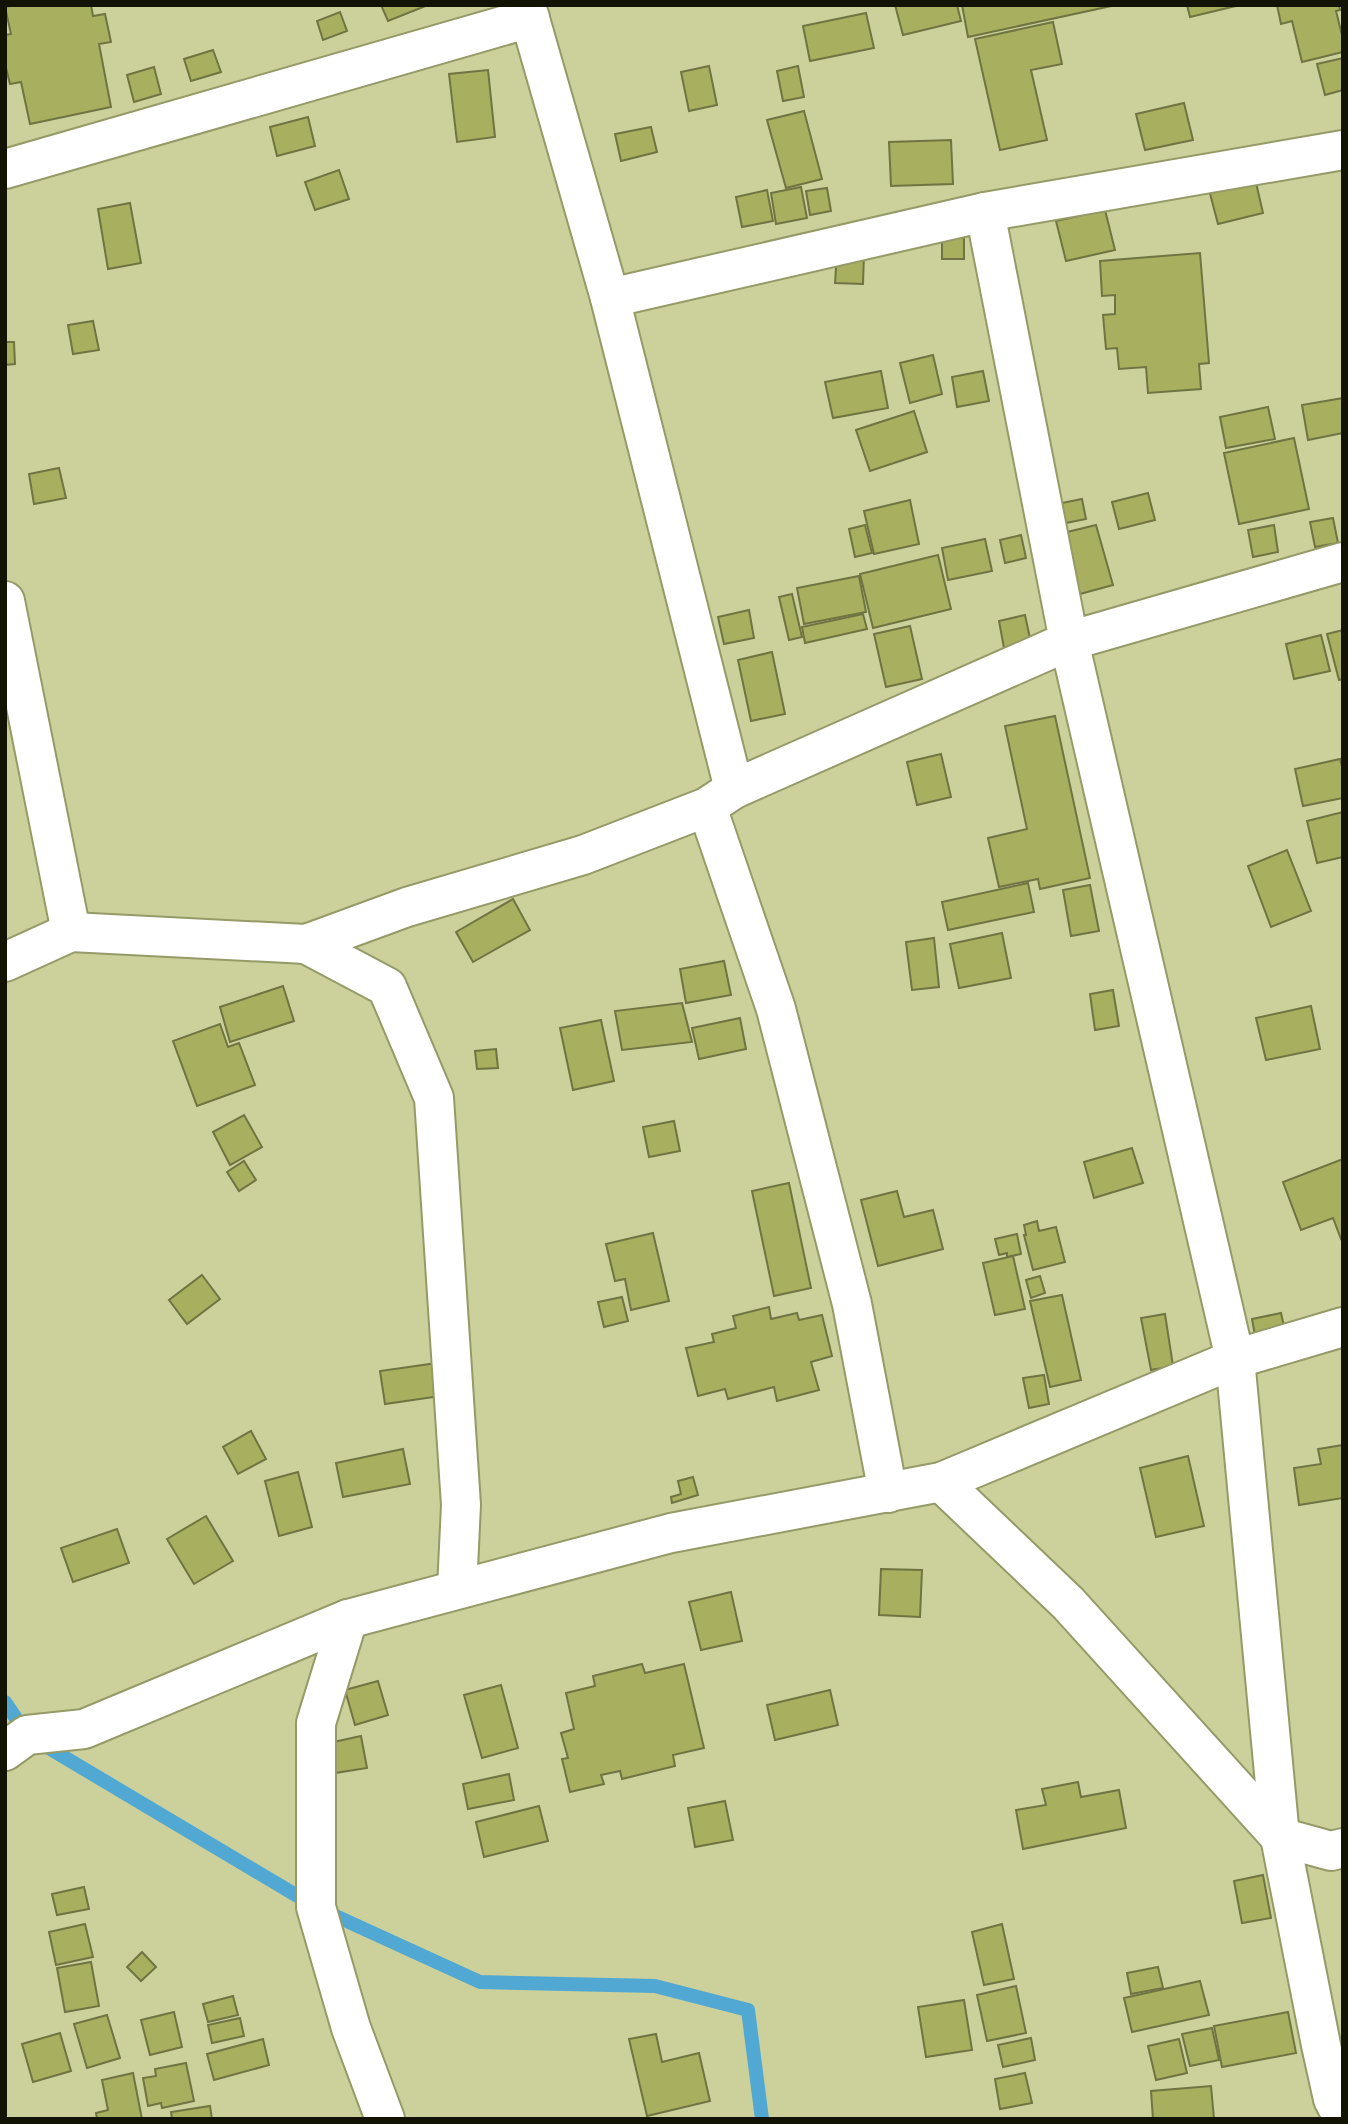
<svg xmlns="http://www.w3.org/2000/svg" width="1348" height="2124" viewBox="0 0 1348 2124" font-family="Roboto,sans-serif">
<rect width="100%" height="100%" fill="#ccd19b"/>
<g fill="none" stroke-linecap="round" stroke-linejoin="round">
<path stroke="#51a8d3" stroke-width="14" d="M 5,1702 L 27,1735 L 316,1907 L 480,1982 L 655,1986 L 748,2010 L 762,2119"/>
</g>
<g fill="#a8af5e" stroke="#707442" stroke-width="2">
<path d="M 14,5 L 91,5 L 93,16 L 105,14 L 111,42 L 99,44 L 111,107 L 30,124 L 21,82 L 10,84 L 5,64 L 5,35 L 11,34 L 5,7 Z"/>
<path d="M 381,5 L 428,5 L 388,21 Z"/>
<path d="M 895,5 L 957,5 L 961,21 L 903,35 Z"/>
<path d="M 962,5 L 1116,5 L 968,37 Z"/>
<path d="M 1187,5 L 1240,5 L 1190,17 Z"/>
<path d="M 1277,5 L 1339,5 L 1340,10 L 1336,11 L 1343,39 L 1343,52 L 1302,62 L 1292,21 L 1281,24 Z"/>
<path d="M 340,12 L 347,31 L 323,40 L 317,21 Z"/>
<path d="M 866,13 L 874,48 L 810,61 L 803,26 Z"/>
<path d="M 1053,22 L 1062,64 L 1031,70 L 1047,140 L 1000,150 L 975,39 Z"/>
<path d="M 213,50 L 221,72 L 191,81 L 184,59 Z"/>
<path d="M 1343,58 L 1343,90 L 1325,95 L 1317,64 Z"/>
<path d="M 709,66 L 717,105 L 689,111 L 681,72 Z"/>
<path d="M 798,66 L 804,97 L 783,101 L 777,71 Z"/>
<path d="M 154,67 L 161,94 L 134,102 L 127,75 Z"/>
<path d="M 488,70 L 495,137 L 457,142 L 449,74 Z"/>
<path d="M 1184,103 L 1193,140 L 1145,150 L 1136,114 Z"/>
<path d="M 804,111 L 822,179 L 786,188 L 767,120 Z"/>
<path d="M 308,117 L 315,146 L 277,156 L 270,127 Z"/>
<path d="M 651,127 L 657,152 L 621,161 L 615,134 Z"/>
<path d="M 951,140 L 953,184 L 891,186 L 889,142 Z"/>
<path d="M 339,170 L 349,199 L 315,210 L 305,182 Z"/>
<path d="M 1254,174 L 1263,213 L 1218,224 L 1208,186 Z"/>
<path d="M 801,187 L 807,218 L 776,224 L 771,193 Z"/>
<path d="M 827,188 L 831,211 L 810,215 L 806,191 Z"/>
<path d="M 767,190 L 773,221 L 742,227 L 736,197 Z"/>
<path d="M 130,203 L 141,263 L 108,269 L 98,209 Z"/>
<path d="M 1105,210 L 1115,250 L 1066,261 L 1056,221 Z"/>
<path d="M 942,237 L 964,238 L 964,259 L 942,259 Z"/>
<path d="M 837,253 L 864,254 L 863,284 L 835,283 Z"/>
<path d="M 1200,253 L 1209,363 L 1199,364 L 1201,389 L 1148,393 L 1146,367 L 1119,369 L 1117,348 L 1106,349 L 1103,315 L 1115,314 L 1115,295 L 1102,296 L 1100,261 Z"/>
<path d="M 93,321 L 99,350 L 73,354 L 68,325 Z"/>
<path d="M 5,342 L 14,342 L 15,364 L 5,365 Z"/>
<path d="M 933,355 L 942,394 L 910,403 L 900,363 Z"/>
<path d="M 881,371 L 888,408 L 833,418 L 825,382 Z"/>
<path d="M 983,371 L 989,401 L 957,407 L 952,377 Z"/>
<path d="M 1343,398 L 1343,433 L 1308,440 L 1302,405 Z"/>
<path d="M 1268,407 L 1275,439 L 1226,448 L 1220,417 Z"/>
<path d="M 914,411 L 927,452 L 870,471 L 856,430 Z"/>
<path d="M 1294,438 L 1309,509 L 1239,524 L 1224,453 Z"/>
<path d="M 59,468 L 66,498 L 34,504 L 29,474 Z"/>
<path d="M 1148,493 L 1155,520 L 1119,529 L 1112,502 Z"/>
<path d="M 1082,499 L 1086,519 L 1061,524 L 1057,504 Z"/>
<path d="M 910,500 L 919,544 L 874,554 L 864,511 Z"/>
<path d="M 1333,518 L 1338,543 L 1315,547 L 1310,522 Z"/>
<path d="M 865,525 L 872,553 L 855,557 L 849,529 Z"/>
<path d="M 1096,525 L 1113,585 L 1080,594 L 1063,533 Z"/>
<path d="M 1274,525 L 1278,552 L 1253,557 L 1248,530 Z"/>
<path d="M 1021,535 L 1026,558 L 1005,563 L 1000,540 Z"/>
<path d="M 985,539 L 992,571 L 948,580 L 942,548 Z"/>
<path d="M 938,555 L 951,609 L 873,628 L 860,574 Z"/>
<path d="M 859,576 L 866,612 L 804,624 L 797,588 Z"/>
<path d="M 792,594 L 802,637 L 789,640 L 779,597 Z"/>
<path d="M 749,610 L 754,638 L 724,644 L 718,617 Z"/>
<path d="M 863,614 L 867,629 L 805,643 L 802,627 Z"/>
<path d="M 1025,615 L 1031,643 L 1004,648 L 999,621 Z"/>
<path d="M 910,626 L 922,679 L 886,687 L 874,634 Z"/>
<path d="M 1343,630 L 1343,679 L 1339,680 L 1327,634 Z"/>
<path d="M 1321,635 L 1330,671 L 1294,679 L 1286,644 Z"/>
<path d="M 772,652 L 785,714 L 751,721 L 738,660 Z"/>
<path d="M 1055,716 L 1090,878 L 1040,889 L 1038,879 L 999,887 L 988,838 L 1027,829 L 1005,726 Z"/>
<path d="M 941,754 L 951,797 L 917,805 L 907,762 Z"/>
<path d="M 1340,759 L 1343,770 L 1343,798 L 1303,806 L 1295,769 Z"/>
<path d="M 1343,812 L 1343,857 L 1317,863 L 1307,821 Z"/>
<path d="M 1287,850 L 1311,911 L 1271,927 L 1248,866 Z"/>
<path d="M 1028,883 L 1034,912 L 948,930 L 942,902 Z"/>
<path d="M 1090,885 L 1099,931 L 1071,936 L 1063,890 Z"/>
<path d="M 513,899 L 530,930 L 473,962 L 456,932 Z"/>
<path d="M 1002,933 L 1011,978 L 959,988 L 950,944 Z"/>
<path d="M 934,938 L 939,987 L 912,990 L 906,942 Z"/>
<path d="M 724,961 L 731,995 L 686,1003 L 680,969 Z"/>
<path d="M 283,986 L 294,1021 L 230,1042 L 220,1007 Z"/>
<path d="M 1113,990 L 1119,1026 L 1095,1030 L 1090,994 Z"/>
<path d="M 682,1003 L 692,1042 L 622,1050 L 615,1011 Z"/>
<path d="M 1311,1006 L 1320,1049 L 1266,1060 L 1256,1018 Z"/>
<path d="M 740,1018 L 746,1049 L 699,1059 L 692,1028 Z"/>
<path d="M 601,1020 L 614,1081 L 573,1090 L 560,1028 Z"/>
<path d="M 220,1024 L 228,1047 L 239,1043 L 255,1085 L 197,1106 L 173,1041 Z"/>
<path d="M 496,1049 L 498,1068 L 477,1069 L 475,1051 Z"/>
<path d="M 244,1115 L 262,1147 L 230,1165 L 213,1132 Z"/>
<path d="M 674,1121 L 680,1151 L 649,1157 L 643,1127 Z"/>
<path d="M 1132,1148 L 1143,1183 L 1094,1198 L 1084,1162 Z"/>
<path d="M 1343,1159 L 1343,1238 L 1341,1239 L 1333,1218 L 1301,1230 L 1283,1182 Z"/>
<path d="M 244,1161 L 256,1180 L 239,1191 L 227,1172 Z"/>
<path d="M 789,1183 L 811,1288 L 774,1296 L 752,1191 Z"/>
<path d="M 897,1191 L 904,1217 L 933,1210 L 943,1249 L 878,1266 L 861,1200 Z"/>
<path d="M 1037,1221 L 1039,1231 L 1056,1227 L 1065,1262 L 1033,1270 L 1024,1235 L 1026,1235 L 1024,1225 Z"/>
<path d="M 653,1233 L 669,1301 L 631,1310 L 625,1279 L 615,1281 L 606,1244 Z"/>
<path d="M 1017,1234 L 1021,1254 L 1007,1257 L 1007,1253 L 999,1255 L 995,1239 Z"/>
<path d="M 1013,1256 L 1025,1309 L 995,1315 L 983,1263 Z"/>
<path d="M 202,1275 L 220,1299 L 187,1324 L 169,1300 Z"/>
<path d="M 1040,1276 L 1045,1293 L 1031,1298 L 1026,1280 Z"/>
<path d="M 1062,1295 L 1081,1380 L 1050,1387 L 1030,1301 Z"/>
<path d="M 622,1297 L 628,1321 L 604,1327 L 598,1302 Z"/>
<path d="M 769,1307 L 771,1319 L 797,1313 L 799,1320 L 822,1315 L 832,1356 L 811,1362 L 819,1390 L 777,1401 L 774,1387 L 728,1399 L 725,1389 L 698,1396 L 686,1348 L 714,1342 L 712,1334 L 736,1328 L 733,1316 Z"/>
<path d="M 1281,1313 L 1286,1335 L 1256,1341 L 1252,1319 Z"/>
<path d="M 1165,1314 L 1173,1366 L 1151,1370 L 1141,1318 Z"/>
<path d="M 437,1363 L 441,1396 L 385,1404 L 380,1371 Z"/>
<path d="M 1044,1375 L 1049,1404 L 1029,1408 L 1023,1378 Z"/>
<path d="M 251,1431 L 266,1459 L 238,1474 L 223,1447 Z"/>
<path d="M 1343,1445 L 1343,1498 L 1299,1505 L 1294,1468 L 1321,1464 L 1318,1449 Z"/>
<path d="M 403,1449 L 410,1484 L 343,1497 L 336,1463 Z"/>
<path d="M 1188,1456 L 1204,1526 L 1156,1537 L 1140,1468 Z"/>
<path d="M 298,1472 L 312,1527 L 279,1536 L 265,1481 Z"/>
<path d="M 693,1477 L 698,1495 L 672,1503 L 671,1497 L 681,1494 L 678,1481 Z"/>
<path d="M 206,1516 L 233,1561 L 194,1584 L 167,1539 Z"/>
<path d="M 117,1529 L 129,1563 L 73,1582 L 61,1548 Z"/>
<path d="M 881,1569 L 922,1570 L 920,1617 L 879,1615 Z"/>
<path d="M 731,1592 L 742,1641 L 701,1650 L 689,1602 Z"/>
<path d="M 642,1664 L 645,1673 L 684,1664 L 704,1748 L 673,1755 L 675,1766 L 622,1779 L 620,1771 L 601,1775 L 604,1784 L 570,1792 L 562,1759 L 568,1758 L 561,1733 L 574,1729 L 566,1693 L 595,1686 L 593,1676 Z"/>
<path d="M 378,1681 L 388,1715 L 355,1725 L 345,1690 Z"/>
<path d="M 501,1685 L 518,1748 L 482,1758 L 464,1695 Z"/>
<path d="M 830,1690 L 838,1725 L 775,1740 L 767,1705 Z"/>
<path d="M 361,1736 L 367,1768 L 335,1773 L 329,1743 Z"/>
<path d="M 509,1774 L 514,1800 L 468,1809 L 463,1784 Z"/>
<path d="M 1078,1782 L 1081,1797 L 1119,1790 L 1126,1828 L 1023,1849 L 1016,1810 L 1046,1805 L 1042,1789 Z"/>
<path d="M 725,1801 L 733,1840 L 695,1847 L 688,1808 Z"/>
<path d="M 539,1806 L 548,1841 L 484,1857 L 476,1822 Z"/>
<path d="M 1263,1875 L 1271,1918 L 1242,1923 L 1234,1881 Z"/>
<path d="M 84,1887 L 89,1909 L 57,1915 L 52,1894 Z"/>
<path d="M 85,1924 L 93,1957 L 56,1965 L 49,1932 Z"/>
<path d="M 1002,1924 L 1014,1979 L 984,1985 L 972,1932 Z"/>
<path d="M 142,1952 L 156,1967 L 141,1981 L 127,1967 Z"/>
<path d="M 91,1962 L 99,2006 L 65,2012 L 57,1968 Z"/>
<path d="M 1158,1967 L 1163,1988 L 1131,1994 L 1127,1973 Z"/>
<path d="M 1200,1981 L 1209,2015 L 1132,2032 L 1124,1998 Z"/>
<path d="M 1016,1986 L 1026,2033 L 987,2041 L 977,1995 Z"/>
<path d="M 233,1996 L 238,2015 L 208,2022 L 203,2004 Z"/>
<path d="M 964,2000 L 972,2050 L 926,2057 L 918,2007 Z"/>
<path d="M 174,2012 L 182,2047 L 150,2055 L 141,2020 Z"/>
<path d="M 1288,2012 L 1296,2053 L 1222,2067 L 1214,2026 Z"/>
<path d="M 107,2015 L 120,2058 L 87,2068 L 74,2024 Z"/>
<path d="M 240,2018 L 244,2036 L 212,2043 L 208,2025 Z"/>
<path d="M 1212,2028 L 1219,2060 L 1190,2066 L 1182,2034 Z"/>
<path d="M 60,2033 L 71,2071 L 33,2082 L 22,2044 Z"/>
<path d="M 656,2034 L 662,2062 L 699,2053 L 710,2101 L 647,2116 L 629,2039 Z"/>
<path d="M 1031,2038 L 1035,2060 L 1003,2067 L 998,2045 Z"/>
<path d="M 263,2039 L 269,2065 L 214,2080 L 207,2054 Z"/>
<path d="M 1179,2039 L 1187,2073 L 1156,2080 L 1148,2046 Z"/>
<path d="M 186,2063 L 194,2101 L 162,2108 L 161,2103 L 148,2106 L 143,2078 L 156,2076 L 155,2069 Z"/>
<path d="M 133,2073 L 142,2119 L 97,2119 L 96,2113 L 108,2110 L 102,2080 Z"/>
<path d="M 1025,2073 L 1032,2103 L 1000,2109 L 995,2079 Z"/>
<path d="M 1211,2086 L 1214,2119 L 1153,2119 L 1151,2091 Z"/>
<path d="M 210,2106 L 212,2119 L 172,2119 L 171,2112 Z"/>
</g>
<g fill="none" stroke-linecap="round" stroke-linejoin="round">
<defs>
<g id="street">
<path d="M 526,5 L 610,298 L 734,789"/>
<path d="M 5,169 L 530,18"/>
<path d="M 985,212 L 1069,641 L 1235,1359 L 1280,1837 L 1321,2045 L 1333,2099 L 1343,2118"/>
<path d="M 610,298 L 985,212 L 1343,150"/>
<path d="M 5,601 L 71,932"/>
<path d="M 707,807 L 776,1009 L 852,1304 L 888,1493"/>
<path d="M 306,944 L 387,987 L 434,1098 L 461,1505 L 457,1589"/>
<path d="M 5,962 L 71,932 L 306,944 L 407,907 L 583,855 L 707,807 L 734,789 L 1069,641 L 1343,562"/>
<path d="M 941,1482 L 1068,1603 L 1280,1837 L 1331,1851 L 1343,1848"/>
<path d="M 348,1619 L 316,1723 L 316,1907 L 351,2028 L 385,2119"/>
<path d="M 5,1751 L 27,1735 L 84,1729 L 348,1619 L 671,1533 L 941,1482 L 1235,1359 L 1343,1327"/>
</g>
</defs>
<use href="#street" stroke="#959a67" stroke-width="42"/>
<use href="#street" stroke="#fff" stroke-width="38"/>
</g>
<rect width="1348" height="2124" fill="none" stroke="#121302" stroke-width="14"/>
</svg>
